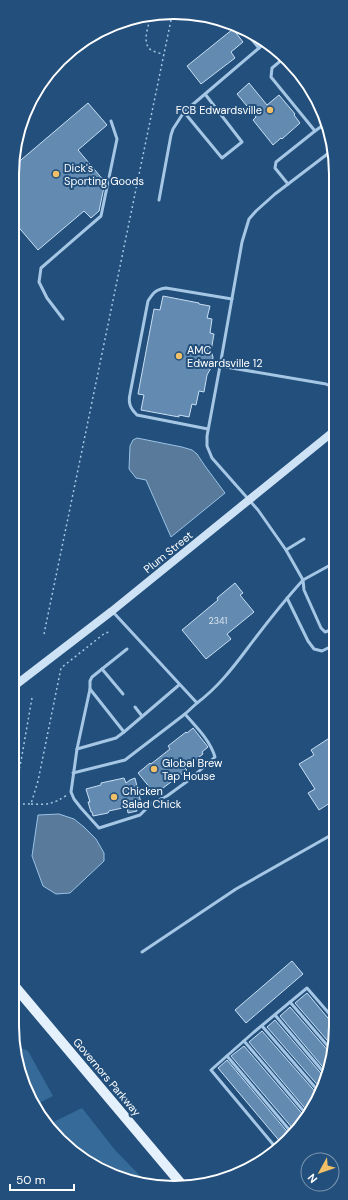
<svg xmlns="http://www.w3.org/2000/svg" width="348" height="1200" viewBox="0 0 348 1200" font-family="'DM Sans',sans-serif">
<rect width="100%" height="100%" fill="#224f7b"/>
<g fill="#366a98">
<path d="M 16,1046 L 28,1051 L 53,1096 L 35,1105 L 24,1088 Z"/>
<path d="M 82,1108 L 115,1150 L 148,1184 L 103,1171 L 52,1133 L 47,1125 Z"/>
</g>
<g fill="#597a9a" stroke="#99c3e6">
<path d="M 137,438 L 182,447 L 192,450 L 197,454 L 205,466 L 225,493 L 171,537 L 146,480 L 136,478 L 129,469 L 130,446 L 133,440 Z"/>
<path d="M 59,814 L 74,819 L 84,827 L 96,839 L 104,853 L 104,861 L 70,893 L 56,894 L 43,886 L 32,856 L 38,815 Z"/>
</g>
<g fill="#638bb1" stroke="#c8dff4">
<path d="M 233,29 L 243,42 L 231,52 L 235,58 L 201,84 L 187,66 Z"/>
<path d="M 249,83 L 267,105 L 279,95 L 295,114 L 294,115 L 300,123 L 282,139 L 281,138 L 273,145 L 253,120 L 256,117 L 237,94 Z"/>
<path d="M 88,103 L 107,125 L 78,150 L 105,182 L 99,211 L 91,218 L 84,211 L 38,250 L 15,223 L 15,165 Z"/>
<path d="M 163,296 L 199,303 L 199,304 L 210,306 L 207,318 L 212,319 L 210,333 L 214,334 L 211,351 L 213,357 L 212,366 L 207,375 L 204,392 L 199,391 L 196,405 L 192,404 L 189,417 L 179,415 L 179,417 L 141,410 L 144,395 L 138,394 L 154,309 L 160,310 Z"/>
<path d="M 235,583 L 243,593 L 240,595 L 254,612 L 227,634 L 231,639 L 206,659 L 182,630 L 218,600 L 217,598 Z"/>
<path d="M 193,728 L 208,747 L 202,752 L 203,754 L 185,768 L 187,770 L 155,794 L 138,773 L 150,763 L 151,764 L 170,749 L 168,746 L 186,732 L 187,733 Z"/>
<path d="M 334,735 L 333,801 L 319,810 L 308,793 L 315,789 L 299,764 L 314,755 L 311,750 Z"/>
<path d="M 124,778 L 126,783 L 130,780 L 135,778 L 141,803 L 135,805 L 137,811 L 128,813 L 127,807 L 109,811 L 108,813 L 93,816 L 92,812 L 91,812 L 88,802 L 90,802 L 86,789 L 101,785 L 101,783 Z"/>
<path d="M 292,961 L 303,974 L 246,1023 L 235,1010 Z"/>
<path d="M 307,993 L 333,1024 L 333,1047 L 295,1003 Z"/>
<path d="M 290,1007 L 331,1054 L 333,1055 L 327,1072 L 280,1016 Z"/>
<path d="M 275,1020 L 325,1078 L 321,1089 L 267,1027 Z"/>
<path d="M 262,1031 L 319,1096 L 314,1107 L 309,1113 L 249,1042 Z"/>
<path d="M 244,1046 L 305,1117 L 294,1130 L 231,1056 Z"/>
<path d="M 227,1060 L 290,1135 L 282,1144 L 218,1068 Z"/>
</g>
<g fill="none" stroke-linecap="round" stroke-linejoin="round">
<g stroke="#a5c7e5" stroke-width="1.5" stroke-dasharray="2 3" stroke-linecap="butt">
<path d="M 151,15 C 149,25 141,43 151,50 C 154,52 160,53 164,55"/>
<path d="M 44,634 L 172,15"/>
<path d="M 13,798 L 21,761 L 32,698"/>
<path d="M 13,803 L 22,804 L 31,804 L 38,781 L 61,668 L 105,633 L 110,632"/>
<path d="M 31,804 C 48,805 53,804 67,795"/>
</g>
<g stroke="#a5c7e5" stroke-width="3">
<path d="M 243,29 L 259,48 L 266,42"/>
<path d="M 284,58 L 272,68 L 271,77 L 315,131 L 326,123"/>
<path d="M 205,94 L 184,112 L 222,158 L 242,142 L 205,94 L 259,48"/>
<path d="M 288,184 L 275,168 L 276,162 L 315,131"/>
<path d="M 159,200 L 171,135 L 173,129 L 184,112"/>
<path d="M 63,319 L 47,298 L 39,282 L 41,268 L 101,216 L 117,139 L 111,121"/>
<path d="M 220,366 L 242,242 L 249,219 L 256,211 L 275,194 L 334,149"/>
<path d="M 208,429 L 137,415 C 130,408 128,403 130,394 L 148,301 C 153,293 156,289 166,288 L 232,299"/>
<path d="M 286,550 L 304,539"/>
<path d="M 287,598 L 308,641 L 314,649 L 322,651 L 334,645"/>
<path d="M 113,612 L 197,703 C 217,688 232,669 247,649 C 265,625 283,602 303,580 L 286,550 L 258,510 L 212,458 L 207,446 L 207,436 L 220,366 L 326,384 L 334,388"/>
<path d="M 334,629 L 325,632 L 321,628 L 304,590 L 303,580 L 334,563"/>
<path d="M 102,669 L 123,694"/>
<path d="M 90,689 L 90,681 L 92,677 L 127,649"/>
<path d="M 135,707 L 142,716"/>
<path d="M 124,732 L 90,689 L 77,749 L 71,792 L 74,799 L 81,808 L 99,828 L 140,815 L 152,803 L 167,796 L 189,780 L 215,757 C 210,740 196,727 185,714"/>
<path d="M 77,749 L 116,738 L 124,732 L 179,685"/>
<path d="M 73,773 L 125,760 L 185,714 L 197,703"/>
<path d="M 142,952 L 236,889 L 333,834"/>
<path d="M 290,1002 L 333,1052"/>
<path d="M 275,1015 L 326,1075"/>
<path d="M 262,1026 L 320,1093"/>
<path d="M 244,1041 L 307,1115"/>
<path d="M 227,1056 L 292,1133"/>
<path d="M 277,1149 L 211,1070 L 254,1032 L 307,988 L 333,1018"/>
</g>
<path stroke="#cee2f5" stroke-width="8" d="M 13,687 L 112,611 L 334,431"/>
<path stroke="#e5f0fd" stroke-width="10" d="M 12,983 L 183,1186"/>
</g>
<g fill="#f0bf68" stroke="#224f7b" stroke-width="1.5">
<circle cx="270" cy="110" r="4"/>
<circle cx="56" cy="174" r="4"/>
<circle cx="179" cy="356" r="4"/>
<circle cx="154" cy="769" r="4"/>
<circle cx="114" cy="797" r="4"/>
</g>
<g text-anchor="middle" dominant-baseline="central" stroke-width="4" stroke-linejoin="round" paint-order="stroke">
<g font-size="9" fill="#d8e2ec">
<text x="218" y="621">2341</text>
</g>
<g font-size="11" fill="#fff" stroke="#224f7b" text-anchor="start">
<text x="262" y="110" text-anchor="end">FCB Edwardsville</text>
<text x="64" y="168">Dick's<tspan x="64" dy="13">Sporting Goods</tspan></text>
<text x="187" y="350">AMC<tspan x="187" dy="13">Edwardsville 12</tspan></text>
<text x="162" y="763">Global Brew<tspan x="162" dy="13">Tap House</tspan></text>
<text x="122" y="791">Chicken<tspan x="122" dy="13">Salad Chick</tspan></text>
</g>
<g font-size="11" fill="#fff" stroke="#224f7b">
<text transform="translate(168 552) rotate(-39)">Plum Street</text>
<text transform="translate(107 1077) rotate(50)">Governors Parkway</text>
</g>
</g>
<path d="M0 0H348V1200H0ZM174 19H174A155 155 0 0 1 329 174V1026A155 155 0 0 1 174 1181H174A155 155 0 0 1 19 1026V174A155 155 0 0 1 174 19Z" fill="#224f7b" fill-rule="evenodd"/>
<path fill="none" stroke="#fff" stroke-width="2" d="M174 19H174A155 155 0 0 1 329 174V1026A155 155 0 0 1 174 1181H174A155 155 0 0 1 19 1026V174A155 155 0 0 1 174 19Z"/>
<g transform="translate(320 1172) rotate(230)"><circle r="19" fill="#224f7b" stroke="#7a95b0"/>
<path d="M0-3L7 15L0 10L-7 15Z" fill="#f0bf68"/>
<text y="-6" font-size="11" font-weight="bold" text-anchor="middle" fill="#ffffff">N</text>
</g>
<path d="M10 1184v6h64v-6" fill="none" stroke="#ffffff" stroke-width="2"/>
<text x="16" y="1184" font-size="12" fill="#ffffff" stroke="#224f7b" stroke-width="3" paint-order="stroke">50 m</text>
</svg>
